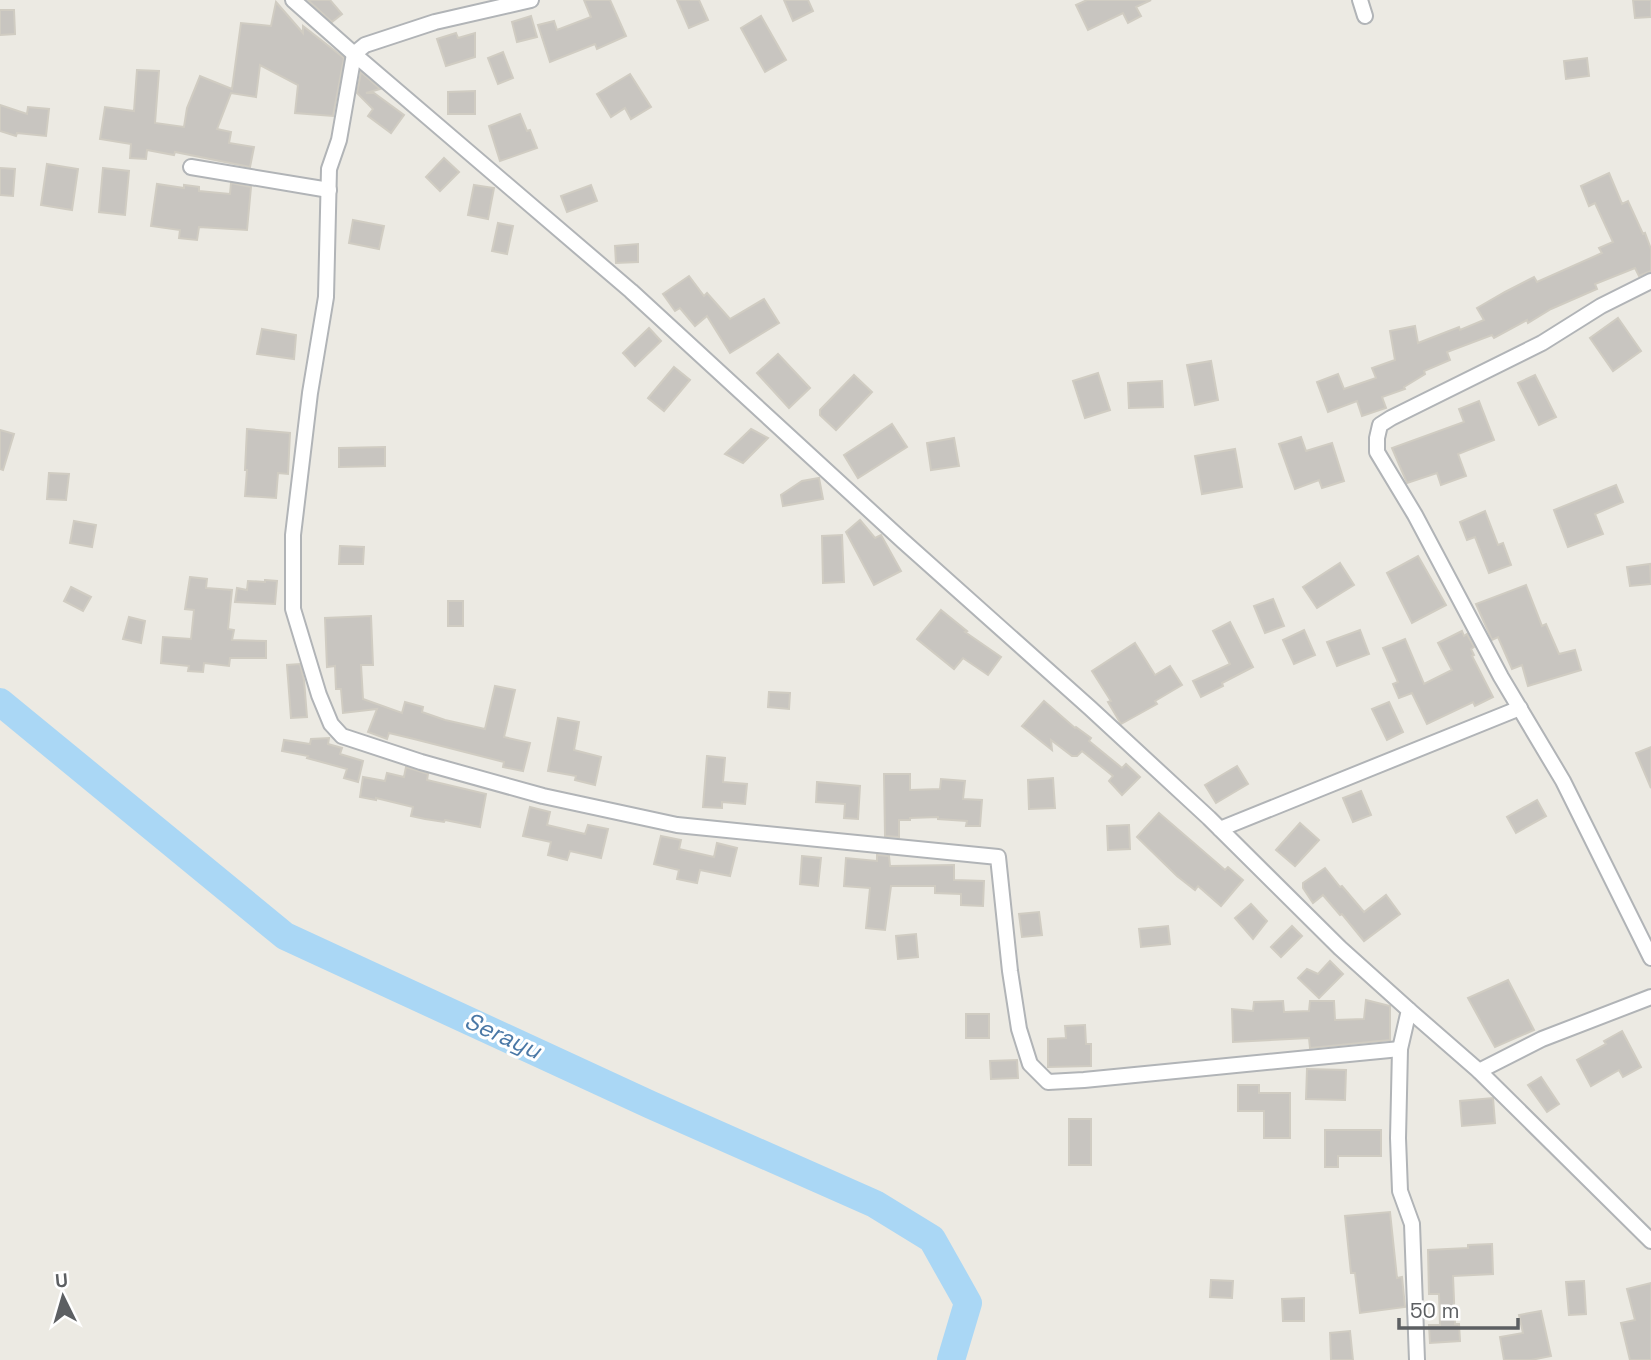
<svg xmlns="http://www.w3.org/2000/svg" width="1651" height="1360" viewBox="0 0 1651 1360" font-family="'Space Grotesk',sans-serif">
<rect width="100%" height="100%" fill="#eceae3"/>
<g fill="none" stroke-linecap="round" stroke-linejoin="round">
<path stroke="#aad7f5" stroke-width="28" d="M 0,702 L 285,936 L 651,1105 L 875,1204 L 932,1239 L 968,1303 L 951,1360"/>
</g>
<g fill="#c8c5c0" stroke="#d0ccc2" stroke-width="2">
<path d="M 308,0 L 330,0 L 342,14 L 332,22 Z"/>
<path d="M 584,0 L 610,0 L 626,36 L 597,49 L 595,44 L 550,62 L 538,25 L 554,21 L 557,30 L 591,17 Z"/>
<path d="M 677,0 L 699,0 L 708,20 L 689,28 Z"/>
<path d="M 784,0 L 808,0 L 813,11 L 793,21 Z"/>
<path d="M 1087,0 L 1151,0 L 1136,7 L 1141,16 L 1128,23 L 1123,13 L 1088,30 L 1076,5 Z"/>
<path d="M 1633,0 L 1651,0 L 1651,17 L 1635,18 Z"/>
<path d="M 276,2 L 303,33 L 303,26 L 344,58 L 333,116 L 295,113 L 298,85 L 260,65 L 256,97 L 231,93 L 217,129 L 231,132 L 229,143 L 254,147 L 250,167 L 175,152 L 174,155 L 147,150 L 146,159 L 130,158 L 131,144 L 100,139 L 105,107 L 134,111 L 137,70 L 159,71 L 155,123 L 184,127 L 187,108 L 200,76 L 232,89 L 241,23 L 271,26 Z"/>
<path d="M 0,10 L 14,10 L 15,34 L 0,35 Z"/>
<path d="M 531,16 L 537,37 L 517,42 L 512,22 Z"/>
<path d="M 761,16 L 786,60 L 765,72 L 741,28 Z"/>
<path d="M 456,33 L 458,38 L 475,33 L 475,57 L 446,66 L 437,39 Z"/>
<path d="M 503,52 L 513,78 L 498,84 L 488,58 Z"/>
<path d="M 1587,58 L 1589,76 L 1566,79 L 1564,61 Z"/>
<path d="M 361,72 L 380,89 L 366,93 L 374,93 L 404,115 L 391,133 L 368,116 L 373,109 L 357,93 Z"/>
<path d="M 630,74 L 651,107 L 631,119 L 625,108 L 611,117 L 597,94 Z"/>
<path d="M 475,91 L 475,114 L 448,114 L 448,92 Z"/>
<path d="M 0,105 L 27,114 L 28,107 L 49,109 L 46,136 L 17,133 L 16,136 L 0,131 Z"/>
<path d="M 520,114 L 527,131 L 530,130 L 537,148 L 500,161 L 489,126 Z"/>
<path d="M 444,158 L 459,172 L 440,191 L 426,177 Z"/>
<path d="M 47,164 L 78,169 L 72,210 L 41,205 Z"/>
<path d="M 0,168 L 15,169 L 13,196 L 0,195 Z"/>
<path d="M 103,168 L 129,171 L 125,215 L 99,212 Z"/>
<path d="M 1609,173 L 1622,204 L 1628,201 L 1643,234 L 1645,233 L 1651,249 L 1651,271 L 1639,276 L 1635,268 L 1595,284 L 1597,289 L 1551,309 L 1528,323 L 1527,320 L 1494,338 L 1492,335 L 1447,352 L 1450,360 L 1424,371 L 1425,374 L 1404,387 L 1405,389 L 1382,397 L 1386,408 L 1362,416 L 1357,401 L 1328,412 L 1317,382 L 1338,374 L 1344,389 L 1376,378 L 1372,368 L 1395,360 L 1390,331 L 1415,326 L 1418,343 L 1459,327 L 1460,330 L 1484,320 L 1477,308 L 1505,292 L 1534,277 L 1537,282 L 1602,253 L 1599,248 L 1613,242 L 1595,203 L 1589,206 L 1581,186 Z"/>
<path d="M 231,183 L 251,187 L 247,230 L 199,227 L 197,240 L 179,238 L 180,230 L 151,226 L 157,184 L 184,188 L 184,185 L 199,187 L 199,191 L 230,194 Z"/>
<path d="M 474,185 L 494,188 L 488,219 L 468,215 Z"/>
<path d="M 591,185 L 597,201 L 567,212 L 561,196 Z"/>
<path d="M 353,220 L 384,226 L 379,249 L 349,243 Z"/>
<path d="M 498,223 L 513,226 L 507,254 L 492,251 Z"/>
<path d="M 638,244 L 638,262 L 616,263 L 615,246 Z"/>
<path d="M 689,276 L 704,296 L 707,293 L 730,319 L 764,299 L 779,323 L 730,353 L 707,316 L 695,326 L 680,308 L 675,311 L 663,294 Z"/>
<path d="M 1618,318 L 1641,351 L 1613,371 L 1590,338 Z"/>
<path d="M 649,328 L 661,341 L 635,366 L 623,353 Z"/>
<path d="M 262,329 L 296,335 L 294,359 L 257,354 Z"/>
<path d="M 778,354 L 810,388 L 789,408 L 757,373 Z"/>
<path d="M 1211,361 L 1218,400 L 1195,405 L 1187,365 Z"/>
<path d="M 674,367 L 690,380 L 664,411 L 648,398 Z"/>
<path d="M 1098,373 L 1110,410 L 1085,418 L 1073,381 Z"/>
<path d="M 854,375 L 872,392 L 836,430 L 820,415 L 820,410 Z"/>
<path d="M 1535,375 L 1556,417 L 1539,425 L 1518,383 Z"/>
<path d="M 1162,381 L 1163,407 L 1129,408 L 1128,383 Z"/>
<path d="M 1479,401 L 1494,440 L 1458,454 L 1466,476 L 1441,485 L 1437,473 L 1407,483 L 1392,448 L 1464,422 L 1459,409 Z"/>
<path d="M 892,424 L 907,447 L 858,478 L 844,455 Z"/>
<path d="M 247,429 L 290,433 L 288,474 L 278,473 L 276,498 L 245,496 L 247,470 L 245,470 Z"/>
<path d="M 751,429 L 768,438 L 743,463 L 725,454 Z"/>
<path d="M 0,430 L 14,434 L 3,470 L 0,469 Z"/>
<path d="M 1301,437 L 1306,451 L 1332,443 L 1344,481 L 1322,488 L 1319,480 L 1295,489 L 1279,444 Z"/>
<path d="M 954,438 L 959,466 L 931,470 L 927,443 Z"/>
<path d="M 385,447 L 385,466 L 339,467 L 339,448 Z"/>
<path d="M 1235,449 L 1242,487 L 1202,494 L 1195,456 Z"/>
<path d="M 49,473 L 69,474 L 66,500 L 47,499 Z"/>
<path d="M 819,478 L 823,499 L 783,506 L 781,495 L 802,481 Z"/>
<path d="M 1616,485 L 1623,502 L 1595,514 L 1603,534 L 1568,547 L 1554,510 Z"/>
<path d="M 1485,511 L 1498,545 L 1503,543 L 1511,565 L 1489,573 L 1475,537 L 1467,540 L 1460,522 Z"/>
<path d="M 860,520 L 875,538 L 881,535 L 901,571 L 874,585 L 846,532 Z"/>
<path d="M 74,521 L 96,525 L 92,547 L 70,543 Z"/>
<path d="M 842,535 L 844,582 L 823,583 L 822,536 Z"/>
<path d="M 340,546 L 364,547 L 363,564 L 339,564 Z"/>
<path d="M 1418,556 L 1446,605 L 1412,623 L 1387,573 Z"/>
<path d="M 1340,563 L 1354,585 L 1317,608 L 1303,587 Z"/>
<path d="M 1650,564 L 1651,584 L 1630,586 L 1627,567 Z"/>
<path d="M 190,577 L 207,579 L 206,588 L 232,590 L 228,629 L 234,630 L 232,640 L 266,641 L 266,658 L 230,658 L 229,666 L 204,663 L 203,672 L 188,671 L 189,666 L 161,663 L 163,637 L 191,639 L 194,610 L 185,609 Z"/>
<path d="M 265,580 L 277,581 L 275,604 L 235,602 L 237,588 L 247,590 L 248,581 L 265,582 Z"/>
<path d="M 1526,585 L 1542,626 L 1546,624 L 1559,654 L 1575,650 L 1581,670 L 1528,686 L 1522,665 L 1512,669 L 1498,637 L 1492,640 L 1476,604 Z"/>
<path d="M 71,587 L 91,597 L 83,611 L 64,601 Z"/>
<path d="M 1273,599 L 1284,626 L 1265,633 L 1254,606 Z"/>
<rect x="448" y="601" width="15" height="25"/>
<path d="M 941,610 L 967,631 L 965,632 L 1001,657 L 988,675 L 963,658 L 954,669 L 917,639 Z"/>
<path d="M 371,616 L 373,665 L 361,665 L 363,699 L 402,713 L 405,702 L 423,707 L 422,712 L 445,720 L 485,729 L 495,686 L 515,690 L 504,737 L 530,743 L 523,771 L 503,767 L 504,762 L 414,739 L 389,733 L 387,739 L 368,732 L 377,709 L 343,713 L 341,689 L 336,689 L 335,666 L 327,667 L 325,618 Z"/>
<path d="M 129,617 L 145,621 L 141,643 L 123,639 Z"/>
<path d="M 1230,622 L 1253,667 L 1222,683 L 1223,686 L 1201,697 L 1193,681 L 1230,664 L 1213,631 Z"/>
<path d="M 1304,630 L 1315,655 L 1294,664 L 1283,640 Z"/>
<path d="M 1360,630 L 1369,654 L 1337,666 L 1327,642 Z"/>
<path d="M 1462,631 L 1464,636 L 1467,634 L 1474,647 L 1471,649 L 1474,655 L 1472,656 L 1493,697 L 1475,706 L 1473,702 L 1427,724 L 1412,693 L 1399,698 L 1393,684 L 1398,682 L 1383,648 L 1405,639 L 1424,684 L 1452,670 L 1438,643 Z"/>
<path d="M 1135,643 L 1155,675 L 1170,666 L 1182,685 L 1155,701 L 1157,704 L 1121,724 L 1108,702 L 1111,701 L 1092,671 Z"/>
<path d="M 300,664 L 304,680 L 307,717 L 291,718 L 287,665 Z"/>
<path d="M 769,692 L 790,693 L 789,709 L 768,707 Z"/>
<path d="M 1044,701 L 1075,728 L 1076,727 L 1091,738 L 1089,741 L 1122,768 L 1126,764 L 1140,777 L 1122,795 L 1109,781 L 1113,776 L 1082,751 L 1077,756 L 1072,756 L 1051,740 L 1052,750 L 1022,726 Z"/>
<path d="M 1389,702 L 1403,732 L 1387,740 L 1372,709 Z"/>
<path d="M 558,718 L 579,722 L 574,750 L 601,757 L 595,785 L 575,780 L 576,776 L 548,771 Z"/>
<path d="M 329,738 L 328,744 L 342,748 L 340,754 L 363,761 L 358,782 L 344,778 L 347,769 L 307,758 L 308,756 L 282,751 L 284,740 L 310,744 L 311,739 Z"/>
<path d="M 1651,747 L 1651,788 L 1636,753 Z"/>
<path d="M 707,756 L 725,758 L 723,782 L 747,784 L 745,804 L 722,802 L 722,808 L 703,807 Z"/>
<path d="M 1237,766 L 1248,784 L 1216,803 L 1205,785 Z"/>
<path d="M 406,767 L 428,774 L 427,780 L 486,794 L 480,827 L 445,820 L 444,822 L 425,819 L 411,816 L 413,807 L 376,798 L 376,800 L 360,797 L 363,777 L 385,781 L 387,773 L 404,777 Z"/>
<path d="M 884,774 L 910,774 L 910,790 L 940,789 L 941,779 L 965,781 L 963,799 L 982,800 L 980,826 L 966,826 L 967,821 L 938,819 L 938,817 L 910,818 L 910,820 L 899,820 L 899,837 L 885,836 Z"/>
<path d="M 1053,778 L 1055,808 L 1029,809 L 1028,780 Z"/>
<path d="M 817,782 L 860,786 L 858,819 L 844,818 L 845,804 L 816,802 Z"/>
<path d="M 1361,791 L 1371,815 L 1353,822 L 1343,798 Z"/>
<path d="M 1537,800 L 1546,816 L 1516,833 L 1507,817 Z"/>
<path d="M 530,807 L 550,812 L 547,825 L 585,834 L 588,825 L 608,829 L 601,858 L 570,851 L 567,860 L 548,855 L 551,842 L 523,836 Z"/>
<path d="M 1159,813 L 1225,870 L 1228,867 L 1243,880 L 1221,906 L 1198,886 L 1195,890 L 1177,876 L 1137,837 Z"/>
<path d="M 1300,823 L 1319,840 L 1295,866 L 1276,850 Z"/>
<path d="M 1129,825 L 1130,849 L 1108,850 L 1107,826 Z"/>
<path d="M 661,836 L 681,840 L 679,849 L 714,857 L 717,843 L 737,848 L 730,876 L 700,870 L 697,883 L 677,879 L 679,870 L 654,864 Z"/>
<path d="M 877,855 L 889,856 L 890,866 L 954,865 L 954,880 L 984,881 L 983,906 L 961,905 L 961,894 L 935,893 L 935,886 L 891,886 L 885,930 L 866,928 L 870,888 L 844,886 L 846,858 L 877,861 Z"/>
<path d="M 802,856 L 821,858 L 818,886 L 800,884 Z"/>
<path d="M 1325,868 L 1340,887 L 1342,886 L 1364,912 L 1386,895 L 1400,914 L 1364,941 L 1342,914 L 1340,915 L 1323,895 L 1313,903 L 1303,888 L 1303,883 Z"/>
<path d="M 1251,904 L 1267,921 L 1253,939 L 1235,918 Z"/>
<path d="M 1039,912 L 1042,935 L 1022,937 L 1019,914 Z"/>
<path d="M 1168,926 L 1170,944 L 1141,947 L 1139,929 Z"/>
<path d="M 1292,926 L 1302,936 L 1281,957 L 1271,947 Z"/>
<path d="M 916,934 L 918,957 L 898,959 L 896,936 Z"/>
<path d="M 1330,961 L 1343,974 L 1319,998 L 1298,978 L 1307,969 L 1318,974 Z"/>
<path d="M 1508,980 L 1534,1030 L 1495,1047 L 1468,998 Z"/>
<path d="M 1366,1000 L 1390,1006 L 1390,1040 L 1310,1048 L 1309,1038 L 1233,1042 L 1232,1009 L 1253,1011 L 1254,1002 L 1283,1001 L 1284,1012 L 1309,1011 L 1310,1001 L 1334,1001 L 1335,1020 L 1364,1019 Z"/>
<rect x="966" y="1014" width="23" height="24"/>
<path d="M 1085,1025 L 1086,1044 L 1091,1044 L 1091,1066 L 1048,1067 L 1048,1039 L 1066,1038 L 1065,1026 Z"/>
<path d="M 1622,1031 L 1641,1067 L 1623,1077 L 1619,1070 L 1591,1086 L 1577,1060 L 1606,1044 L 1604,1041 Z"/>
<path d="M 1017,1060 L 1018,1078 L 991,1079 L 990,1061 Z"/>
<path d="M 1307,1069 L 1346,1070 L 1345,1100 L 1306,1099 Z"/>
<path d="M 1541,1077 L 1559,1104 L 1547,1112 L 1528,1085 Z"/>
<path d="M 1238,1085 L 1259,1085 L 1259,1093 L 1290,1093 L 1290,1138 L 1264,1138 L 1264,1111 L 1238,1111 Z"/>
<path d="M 1493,1098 L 1495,1123 L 1462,1126 L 1460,1101 Z"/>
<rect x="1069" y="1119" width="22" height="46"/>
<path d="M 1325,1130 L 1381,1130 L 1381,1156 L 1338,1156 L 1338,1167 L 1325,1167 Z"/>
<path d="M 1390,1212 L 1397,1278 L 1402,1277 L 1405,1307 L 1360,1313 L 1355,1273 L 1351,1273 L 1345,1216 Z"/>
<path d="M 1492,1244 L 1493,1274 L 1453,1276 L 1455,1324 L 1459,1324 L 1460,1341 L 1430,1343 L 1429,1325 L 1440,1325 L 1439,1294 L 1429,1294 L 1428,1250 L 1468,1248 L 1468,1245 Z"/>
<path d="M 1211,1280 L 1233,1281 L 1232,1298 L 1210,1297 Z"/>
<path d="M 1584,1281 L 1586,1314 L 1569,1315 L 1566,1282 Z"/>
<path d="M 1651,1283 L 1651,1360 L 1630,1360 L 1621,1323 L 1635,1320 L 1627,1289 Z"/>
<path d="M 1304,1298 L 1304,1321 L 1283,1321 L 1282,1299 Z"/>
<path d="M 1541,1311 L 1551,1356 L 1531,1360 L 1504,1360 L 1500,1337 L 1523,1333 L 1519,1315 Z"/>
<path d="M 1350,1331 L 1353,1360 L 1331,1360 L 1330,1333 Z"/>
</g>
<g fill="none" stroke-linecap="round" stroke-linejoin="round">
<defs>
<g id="minor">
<path d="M 293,0 L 354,54 L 365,45 L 435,22 L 531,0"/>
<path d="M 1360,0 L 1365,16"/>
<path d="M 354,54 L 339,140 L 329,169 L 326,297 L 310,393 L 293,535 L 293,609 L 319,695 L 331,724 L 342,736 L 421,762 L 543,796 L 677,825 L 998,857 L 1010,971 L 1019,1029 L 1030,1064 L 1048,1082 L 1084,1080 L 1400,1049"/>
<path d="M 354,54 L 631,291 L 903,541 L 1090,708 L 1209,818 L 1340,948 L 1409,1010 L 1400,1049 L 1398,1138 L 1400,1191 L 1412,1224 L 1417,1360"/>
<path d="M 191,167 L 329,190"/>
<path d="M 1651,281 L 1601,306 L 1542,343 L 1391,418 L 1380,425 L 1377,438 L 1377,452 L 1415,515 L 1501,677 L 1563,781 L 1651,958"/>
<path d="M 1220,829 L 1520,708"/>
<path d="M 1409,1010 L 1479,1071 L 1651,1241"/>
<path d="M 1479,1071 L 1542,1039 L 1651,997"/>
</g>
</defs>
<use href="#minor" stroke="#b1b4b7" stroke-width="18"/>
<use href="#minor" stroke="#fff" stroke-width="14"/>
</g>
<g text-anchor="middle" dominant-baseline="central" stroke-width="6" stroke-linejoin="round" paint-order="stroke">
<g font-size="24" font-style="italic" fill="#4a78a6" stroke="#fff">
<text transform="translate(503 1035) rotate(24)">Serayu</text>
</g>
</g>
<g transform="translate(63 1297) rotate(355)" stroke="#ffffff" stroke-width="5" paint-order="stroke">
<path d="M0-5L12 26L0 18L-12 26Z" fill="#5c5f62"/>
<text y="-10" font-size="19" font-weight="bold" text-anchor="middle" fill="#5c5f62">U</text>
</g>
<path d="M1399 1318v10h119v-10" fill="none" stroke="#5c5f62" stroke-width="3.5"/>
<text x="1410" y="1318" font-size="21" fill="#5c5f62" stroke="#ffffff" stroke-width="5" paint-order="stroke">50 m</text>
</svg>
